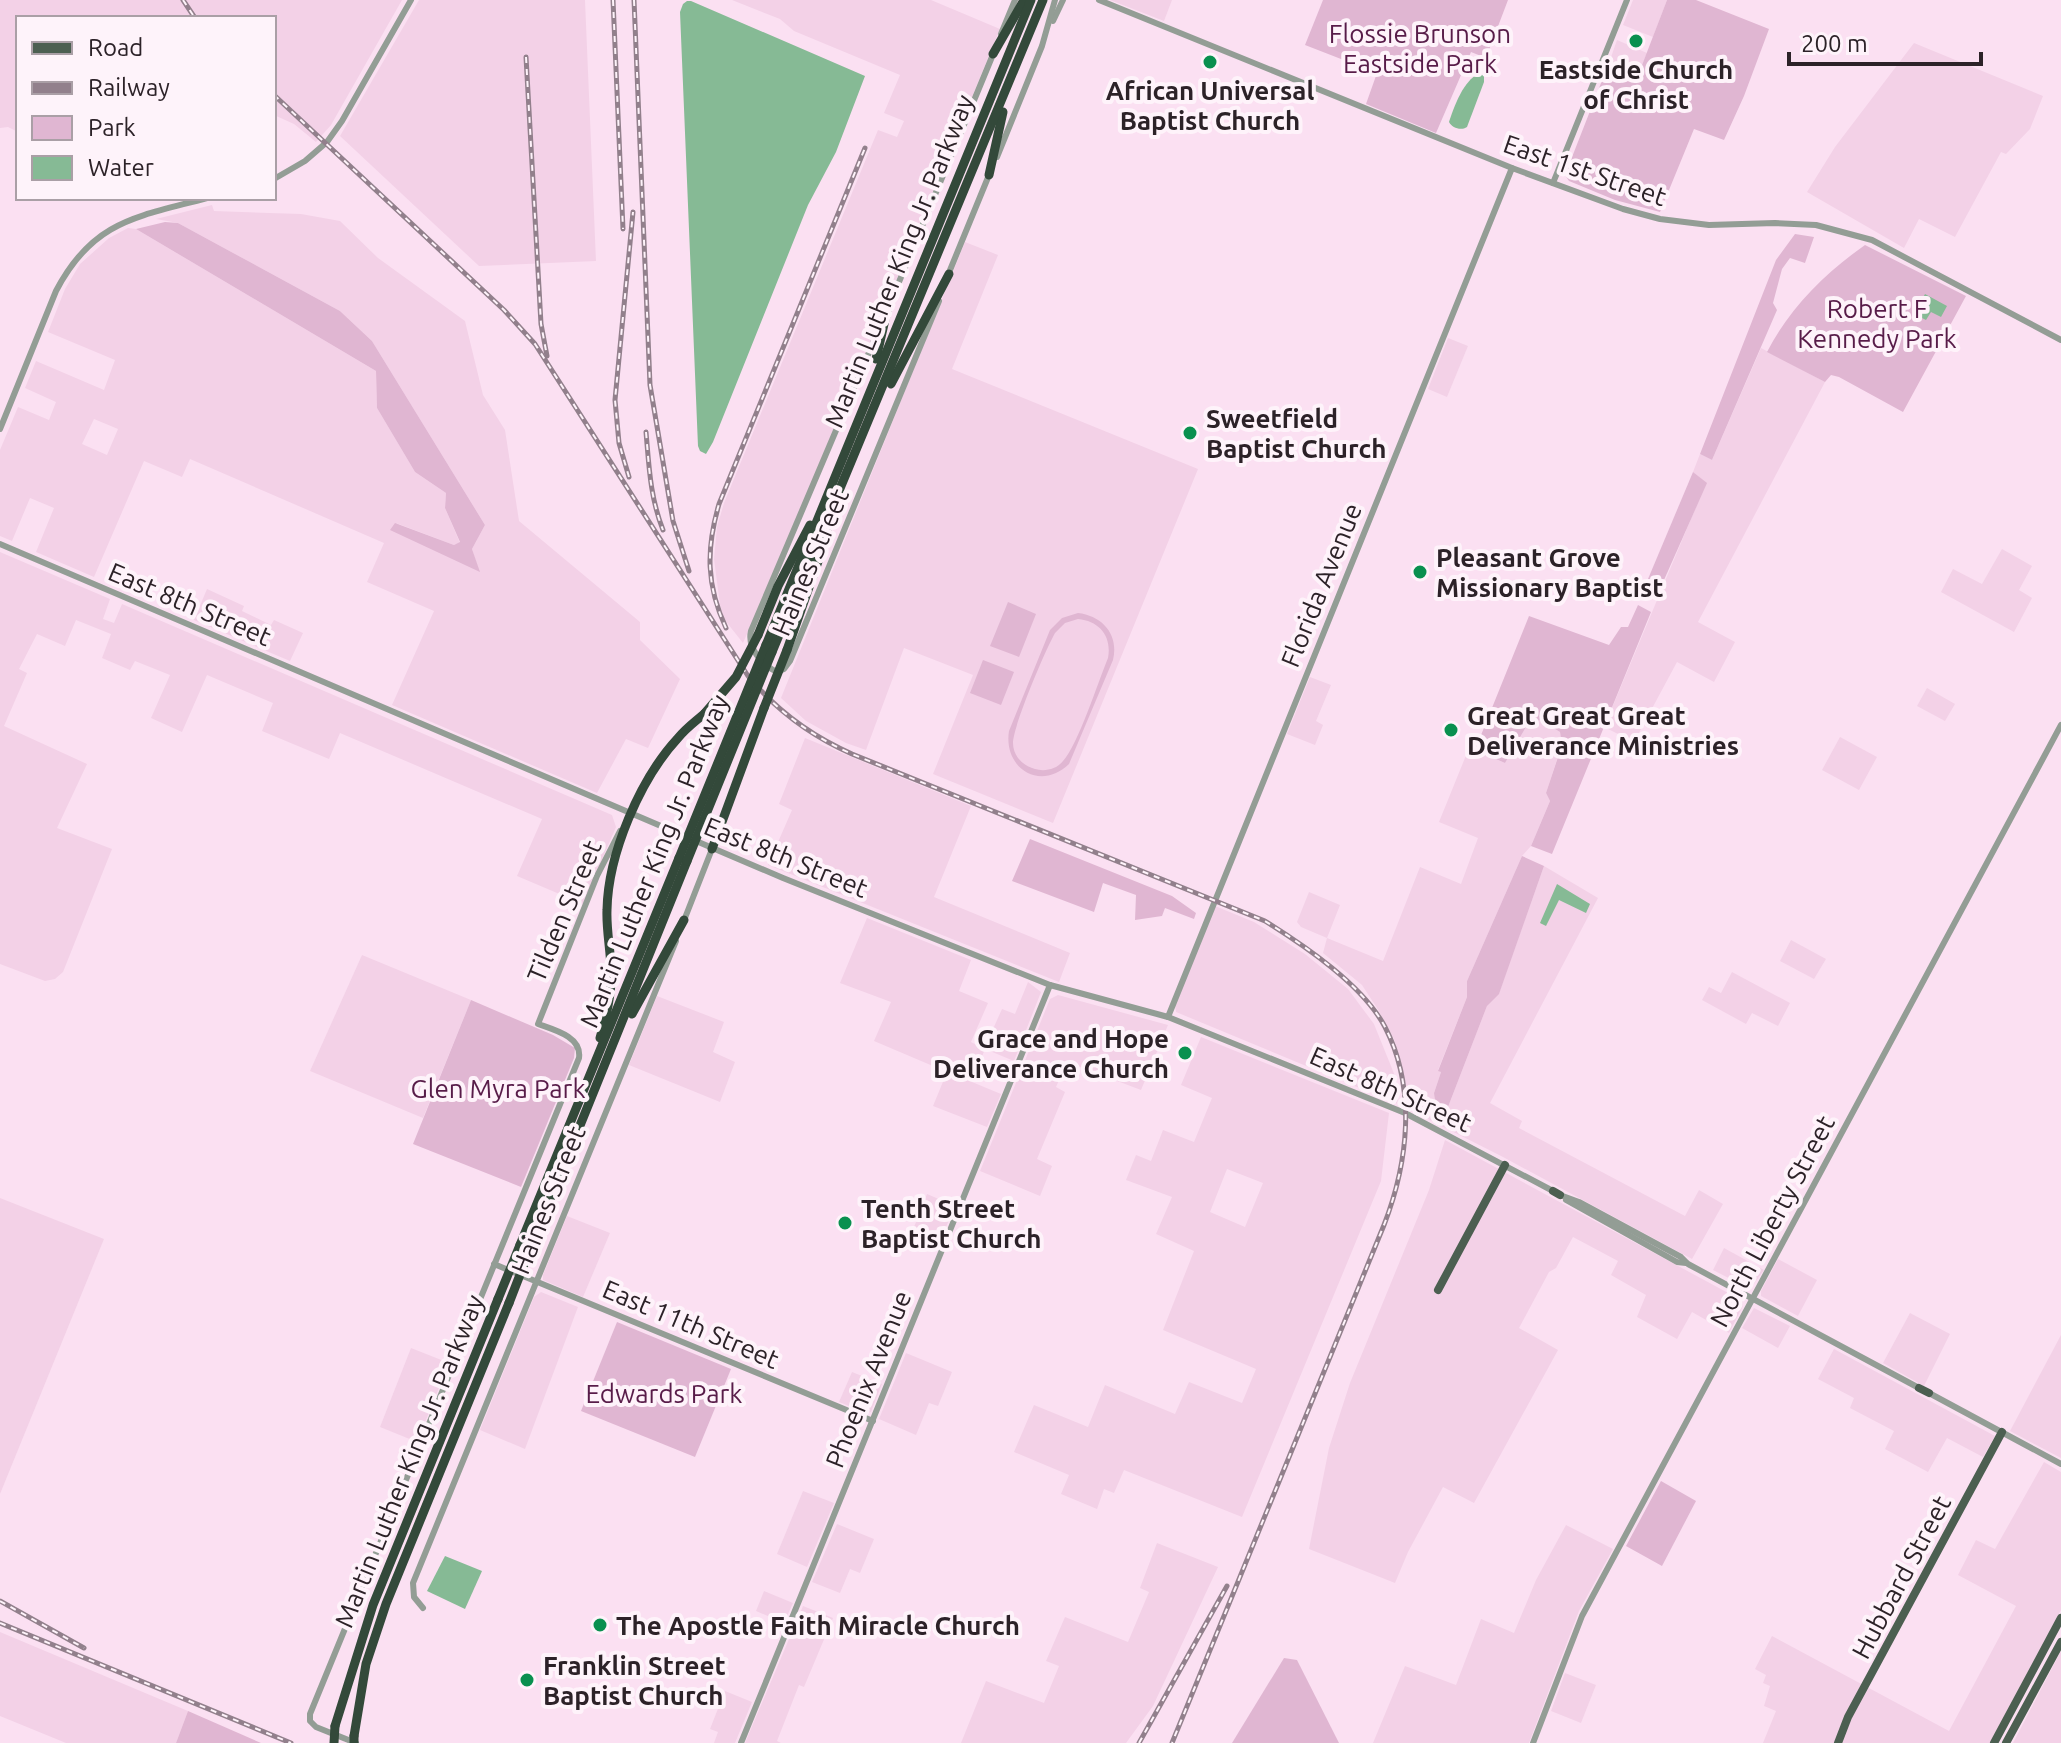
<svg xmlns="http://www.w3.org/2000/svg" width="2061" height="1743" viewBox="0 0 2061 1743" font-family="Ubuntu,sans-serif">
<rect width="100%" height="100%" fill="#fbe0f2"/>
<g fill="#f3d1e7" fill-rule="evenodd">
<path d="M 0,0 L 402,0 L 331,125 L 316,142 L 294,124 L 274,115 L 274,18 L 18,18 L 18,132 L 8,127 L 0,128 Z"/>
<path d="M 419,0 L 585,0 L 596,261 L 479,266 L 340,136 Z"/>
<path d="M 732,0 L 931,0 L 1000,29 L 800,513 L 743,643 L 724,619 L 720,605 L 714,559 L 717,527 L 724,503 L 878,130 L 897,137 L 904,121 L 884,113 L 900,75 L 794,31 L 780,19 Z"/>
<path d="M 1110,0 L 1172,0 L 1164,21 Z"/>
<path d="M 1633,0 L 1667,0 L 1653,37 L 1623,25 Z"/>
<path d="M 1617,40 L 1647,53 L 1639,73 L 1610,60 Z"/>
<path d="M 1914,43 L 2043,96 L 2030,129 L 2006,154 L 2001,152 L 1955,237 L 1919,219 L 1904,248 L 1807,192 L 1835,147 Z"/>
<path d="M 212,205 L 214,211 L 301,214 L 340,221 L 378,258 L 465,321 L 483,395 L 505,430 L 519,521 L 640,622 L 640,640 L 680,679 L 648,748 L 626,739 L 597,793 L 392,705 L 434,611 L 367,582 L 384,543 L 190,459 L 182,477 L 144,461 L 94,577 L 36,552 L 54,508 L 30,498 L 12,541 L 0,536 L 0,450 L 18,407 L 49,420 L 56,402 L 25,388 L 36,361 L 104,390 L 115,360 L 48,332 L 65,289 L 80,264 L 109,238 L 128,228 L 136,229 L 376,371 L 377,408 L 415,472 L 446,493 L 445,508 L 460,543 L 454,545 L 396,523 L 479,571 L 472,549 L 485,525 L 372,341 L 340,311 L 178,223 L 156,219 ZM 94,419 L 118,429 L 107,455 L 82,444 Z"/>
<path d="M 965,242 L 998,255 L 952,369 L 1198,469 L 1053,823 L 933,774 L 973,675 L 904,648 L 866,750 L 846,743 L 806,721 L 781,698 Z"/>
<path d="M 1448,338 L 1468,346 L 1447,397 L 1428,389 Z"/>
<path d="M 1761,348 L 1825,382 L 1698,622 L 1735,642 L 1714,682 L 1677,662 L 1634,742 L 1604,727 L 1706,483 L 1693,472 L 1700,454 L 1712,460 Z"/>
<path d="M 2002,549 L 2032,566 L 2019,590 L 2032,598 L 2014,632 L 1941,592 L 1953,569 L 1982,584 Z"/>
<path d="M 0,552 L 110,599 L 103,619 L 114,623 L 122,604 L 612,815 L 616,827 L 583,904 L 517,876 L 542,819 L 340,733 L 329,759 L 262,731 L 273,703 L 207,675 L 182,732 L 151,718 L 170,675 L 135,661 L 130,670 L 102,658 L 111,634 L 76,620 L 65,646 L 37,634 L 19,669 L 27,673 L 4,726 L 87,764 L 57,828 L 112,849 L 63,972 L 55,979 L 45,981 L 0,964 Z"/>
<path d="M 207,589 L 244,606 L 242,611 L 271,625 L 274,620 L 303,633 L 290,661 L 194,620 Z"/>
<path d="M 1310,677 L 1331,685 L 1316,721 L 1323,725 L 1315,745 L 1287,734 Z"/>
<path d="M 1927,688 L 1955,704 L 1945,721 L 1917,706 Z"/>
<path d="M 1540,720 L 1560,732 L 1562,744 L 1546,793 L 1550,801 L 1531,846 L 1522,856 L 1467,981 L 1467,997 L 1438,1070 L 1441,1072 L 1434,1093 L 1448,1107 L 1487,1006 L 1499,993 L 1544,866 L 1598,898 L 1490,1103 L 1522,1121 L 1519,1128 L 1685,1216 L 1699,1190 L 1723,1204 L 1692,1259 L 1503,1157 L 1408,1109 L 1406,1084 L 1394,1039 L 1377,1008 L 1362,985 L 1323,953 L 1327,938 L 1301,927 L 1297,922 L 1309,892 L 1340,905 L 1327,938 L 1383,961 L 1420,867 L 1461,884 L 1478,838 L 1439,822 L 1469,748 L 1505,763 L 1526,727 Z"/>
<path d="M 1840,737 L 1877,757 L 1859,790 L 1822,770 Z"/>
<path d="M 805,738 L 971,806 L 934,897 L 1070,953 L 1059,982 L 768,865 L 792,810 L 779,804 Z"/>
<path d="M 1215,906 L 1254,922 L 1305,954 L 1348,989 L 1374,1024 L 1395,1076 L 1398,1104 L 1176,1012 L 1175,1006 Z"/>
<path d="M 867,918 L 971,960 L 959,991 L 988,1003 L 971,1042 L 984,1049 L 1002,1009 L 1015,1014 L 1028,982 L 1041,992 L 1014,1061 L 985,1049 L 972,1082 L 1001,1094 L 987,1127 L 933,1106 L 947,1072 L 874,1041 L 891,1002 L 840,983 Z"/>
<path d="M 1791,940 L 1826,959 L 1814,979 L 1780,961 Z"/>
<path d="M 362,955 L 471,1000 L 423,1118 L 310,1071 Z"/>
<path d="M 1732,972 L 1790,1003 L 1778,1026 L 1752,1013 L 1746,1024 L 1702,1000 L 1709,987 L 1721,993 Z"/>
<path d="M 1058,995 L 1168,1025 L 1141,1090 L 1067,1062 L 1056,1087 L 1065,1092 L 1037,1159 L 1052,1166 L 1040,1196 L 980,1171 L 1050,999 Z"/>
<path d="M 657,996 L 724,1022 L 713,1052 L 735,1062 L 720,1102 L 629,1065 Z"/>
<path d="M 1201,1037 L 1389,1113 L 1381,1181 L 1242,1517 L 1124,1470 L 1114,1493 L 1104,1489 L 1097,1509 L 1061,1494 L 1069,1475 L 1014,1452 L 1034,1405 L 1088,1427 L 1105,1385 L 1175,1414 L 1189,1382 L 1242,1403 L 1256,1369 L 1163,1330 L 1194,1251 L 1156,1234 L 1172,1197 L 1126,1180 L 1136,1155 L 1151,1161 L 1163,1130 L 1194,1142 L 1212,1098 L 1181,1085 ZM 1227,1169 L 1263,1183 L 1245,1227 L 1210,1212 Z"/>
<path d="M 1445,1140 L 1743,1301 L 1743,1306 L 1729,1333 L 1692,1312 L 1677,1339 L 1637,1317 L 1646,1295 L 1611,1275 L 1618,1261 L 1573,1237 L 1556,1268 L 1549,1272 L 1519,1328 L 1558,1350 L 1474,1503 L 1443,1487 L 1408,1552 L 1395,1583 L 1309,1549 L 1329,1448 L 1350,1383 L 1429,1190 Z"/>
<path d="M 927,1194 L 955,1206 L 941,1239 L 914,1227 Z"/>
<path d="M 0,1198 L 104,1239 L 0,1494 Z"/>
<path d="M 567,1216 L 610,1233 L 583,1297 L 543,1280 L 543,1275 Z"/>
<path d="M 1724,1248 L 1764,1270 L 1750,1289 L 1713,1270 Z"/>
<path d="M 1778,1259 L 1817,1280 L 1798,1316 L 1761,1296 L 1761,1291 Z"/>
<path d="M 541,1292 L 578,1307 L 525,1449 L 480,1430 L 534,1297 Z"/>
<path d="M 1754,1308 L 1790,1326 L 1778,1348 L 1742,1328 Z"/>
<path d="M 1910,1313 L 1950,1334 L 1924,1386 L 1883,1363 Z"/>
<path d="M 2061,1335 L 2061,1458 L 2010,1431 Z"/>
<path d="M 411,1348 L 449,1363 L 417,1442 L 380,1427 Z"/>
<path d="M 1834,1349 L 1995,1436 L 1983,1457 L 1947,1438 L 1928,1472 L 1885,1449 L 1894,1431 L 1850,1408 L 1854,1398 L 1818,1379 Z"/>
<path d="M 906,1353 L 952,1372 L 938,1406 L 929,1403 L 916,1435 L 879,1419 Z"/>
<path d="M 852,1372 L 882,1384 L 871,1412 L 866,1413 L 839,1402 Z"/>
<path d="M 2044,1462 L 2061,1472 L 2061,1610 L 1990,1743 L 1763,1743 L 1776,1711 L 1764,1706 L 1770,1686 L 1763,1683 L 1766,1675 L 1755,1669 L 1772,1636 L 1949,1731 L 2016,1606 L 1958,1575 L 1976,1540 L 1995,1549 Z"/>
<path d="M 803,1491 L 834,1503 L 807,1567 L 777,1554 Z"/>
<path d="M 837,1524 L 874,1539 L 860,1573 L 850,1569 L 840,1593 L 812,1582 Z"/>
<path d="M 1566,1525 L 1613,1549 L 1579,1611 L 1529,1743 L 1373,1743 L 1405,1666 L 1456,1685 L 1481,1619 L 1514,1633 L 1536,1580 Z"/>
<path d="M 1157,1543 L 1218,1567 L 1153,1706 L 1126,1743 L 961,1743 L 986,1681 L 1044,1703 L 1059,1666 L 1046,1661 L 1065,1617 L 1128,1642 L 1149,1592 L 1140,1588 Z"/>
<path d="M 764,1591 L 793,1603 L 784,1623 L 756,1611 Z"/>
<path d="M 803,1606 L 833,1618 L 804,1687 L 799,1685 L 777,1741 L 781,1743 L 745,1743 Z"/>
<path d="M 0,1632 L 188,1711 L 176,1743 L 66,1743 L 0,1716 Z"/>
<path d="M 2061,1651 L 2061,1743 L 2013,1743 Z"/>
<path d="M 1565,1673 L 1596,1685 L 1581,1723 L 1551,1711 Z"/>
<path d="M 725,1691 L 752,1702 L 735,1743 L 714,1743 L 718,1732 L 710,1729 Z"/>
</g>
<g fill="#e0b6d2" fill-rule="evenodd">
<path d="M 1323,0 L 1508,0 L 1486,58 L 1471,52 L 1436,133 L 1366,104 L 1377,73 L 1305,45 Z"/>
<path d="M 1667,0 L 1696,0 L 1769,29 L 1744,96 L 1724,140 L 1694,129 L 1660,212 L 1615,200 L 1569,181 L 1565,175 L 1610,60 L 1639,73 Z"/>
<path d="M 165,222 L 178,223 L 340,311 L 372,341 L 485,525 L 472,549 L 480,572 L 390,530 L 395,523 L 454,545 L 460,542 L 445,508 L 446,493 L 415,472 L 377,408 L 376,371 L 136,229 Z"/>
<path d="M 1795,234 L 1814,237 L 1805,263 L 1790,258 L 1782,269 L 1773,303 L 1777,310 L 1712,460 L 1700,454 L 1776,260 Z"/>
<path d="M 1865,245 L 1966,296 L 1903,412 L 1839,377 L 1831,375 L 1825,382 L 1767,352 C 1789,309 1825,273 1865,245 Z"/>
<path d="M 1693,472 L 1707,483 L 1664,580 L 1648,579 Z"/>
<path d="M 1008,602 L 1036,614 L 1019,657 L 990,646 Z"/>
<path d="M 1638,605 L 1651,612 L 1552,854 L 1531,846 L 1550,801 L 1546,793 L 1562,745 L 1560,732 L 1540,720 L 1526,727 L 1505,763 L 1475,750 L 1529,616 L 1609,645 L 1621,627 L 1628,627 Z"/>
<path d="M 1078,613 C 1103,616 1119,635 1113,660 L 1069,764 C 1040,792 1003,768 1009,731 L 1050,630 L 1062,618 ZM 1078,619 C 1100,621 1112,637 1108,658 C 1098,682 1078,745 1063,761 C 1057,769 1045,772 1035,769 C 1023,766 1013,756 1013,743 C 1013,726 1045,651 1055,633 L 1065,623 Z"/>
<path d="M 983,660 L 1014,672 L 1001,705 L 970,693 Z"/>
<path d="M 1030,839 L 1172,896 L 1196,913 L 1194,919 L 1165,908 L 1162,916 L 1135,920 L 1136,895 L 1103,883 L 1094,912 L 1012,881 Z"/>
<path d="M 1522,856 L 1544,866 L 1499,994 L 1487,1006 L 1448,1107 L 1436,1106 L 1434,1093 L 1441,1072 L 1438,1071 L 1467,997 L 1467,981 Z"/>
<path d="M 471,1000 L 553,1035 L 575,1048 L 574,1058 L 521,1187 L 413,1144 Z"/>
<path d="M 617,1322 L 731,1369 L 695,1457 L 581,1411 Z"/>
<path d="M 1661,1481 L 1696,1501 L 1662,1566 L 1626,1546 Z"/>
<path d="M 1284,1658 L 1297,1660 L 1339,1743 L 1232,1743 Z"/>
<path d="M 188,1711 L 261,1743 L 176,1743 Z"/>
</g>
<g fill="#86ba95">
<path d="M 687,1 L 691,1 L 865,76 L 836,152 L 808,205 L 713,442 L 706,454 L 700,451 L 698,446 L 680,12 L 683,4 Z"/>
<path d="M 1479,73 L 1484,76 L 1484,82 L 1467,127 C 1461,131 1452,128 1449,122 C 1455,104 1463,82 1479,73 Z"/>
<path d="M 1925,294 L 1947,306 L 1941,317 L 1931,312 L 1926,320 L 1914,314 Z"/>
<path d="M 1557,884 L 1590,904 L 1586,913 L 1559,900 L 1546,926 L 1540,923 Z"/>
<path d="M 445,1556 L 482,1571 L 465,1609 L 427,1591 Z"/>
</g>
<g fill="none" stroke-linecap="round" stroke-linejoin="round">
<g stroke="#939d95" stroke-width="6">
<path d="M 1099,0 L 1512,168 L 1623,209 L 1660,219 L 1709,225 L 1775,223 L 1816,225 L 1872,240 L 2061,340"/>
<path d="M 1053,21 L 1063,0"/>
<path d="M 1001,34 L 1015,0"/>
<path d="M 997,157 L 1042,46 L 1055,0"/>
<path d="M 274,179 L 305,161 L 327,142 L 342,121 L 411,0"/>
<path d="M 1553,183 L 1627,0"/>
<path d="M 948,275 L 989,175"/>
<path d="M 887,311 L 994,52"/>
<path d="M 879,329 L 751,631 C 747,648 762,665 777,672 L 784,669 L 790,661 L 939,301"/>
<path d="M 0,429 L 56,291 C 93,220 137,217 207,198"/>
<path d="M 0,544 L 783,878 L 1050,985 L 1168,1017 L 1405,1113 L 1553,1191"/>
<path d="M 683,923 L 712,849"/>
<path d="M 1168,1017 L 1512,168"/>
<path d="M 1560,1195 L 1579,1202 L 1681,1257 L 1688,1264 L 1919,1388"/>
<path d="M 1566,1200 L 1677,1262 L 1686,1263"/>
<path d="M 494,1264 L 873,1421"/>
<path d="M 1929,1393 L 2061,1464"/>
<path d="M 423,1608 L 414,1597 L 413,1583 L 676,941"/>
<path d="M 356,1743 L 316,1727 L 310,1721 L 310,1714 L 579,1058 C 582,1037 555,1030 538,1024 L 597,876 L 620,831"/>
<path d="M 741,1743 L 1050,985"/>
<path d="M 1533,1743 L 1582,1616 L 2061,725"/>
</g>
<g stroke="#4c5f51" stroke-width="8">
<path d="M 1553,1191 L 1560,1195"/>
<path d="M 1438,1290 L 1505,1165"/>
<path d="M 1919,1388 L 1929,1393"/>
<path d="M 1838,1743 L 1848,1717 L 2002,1432"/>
<path d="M 1994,1743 L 2061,1618"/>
<path d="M 2006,1743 L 2061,1642"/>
</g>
<g stroke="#33493a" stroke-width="9">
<path d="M 993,54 L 1024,0"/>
<path d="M 989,175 L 1003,112"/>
<path d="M 876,359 L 887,311"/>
<path d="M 891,384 L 949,274"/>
<path d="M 758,635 L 778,586 L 810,525"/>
<path d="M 766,645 L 1031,0"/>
<path d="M 787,650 L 828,533"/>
<path d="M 772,652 L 1043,0"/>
<path d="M 712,849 L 764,708"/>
<path d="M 632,1014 L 684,920"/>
<path d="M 600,1038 C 606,1018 611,998 611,978 C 612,955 606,933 607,910 C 608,854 640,779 678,738 C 686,728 696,721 705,713"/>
<path d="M 520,1245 L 679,858"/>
<path d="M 530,1249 L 687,861"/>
<path d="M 335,1726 L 373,1605 L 498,1299"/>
<path d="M 354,1736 L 366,1664 L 386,1604 L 509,1303"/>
</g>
<defs>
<g id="rail">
<path d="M 183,0 L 195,18"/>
<path d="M 613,0 L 623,229"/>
<path d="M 634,0 L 650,385 L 673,521 L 689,571"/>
<path d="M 526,57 L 541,324 L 547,356"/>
<path d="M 274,95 L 504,310 L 535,344 L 748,676 C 776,710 811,736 852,754 L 1265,921 C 1305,946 1363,985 1385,1027 C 1417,1089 1408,1163 1384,1225 L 1172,1743"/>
<path d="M 646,432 C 649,466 650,497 663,530"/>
<path d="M 629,477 L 619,443 L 615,400 L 633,212"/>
<path d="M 726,628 C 706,585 706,549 719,504 L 865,148"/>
<path d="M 0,1601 L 84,1648"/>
<path d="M 0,1623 L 291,1743"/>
<path d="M 1139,1743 L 1227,1586"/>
</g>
</defs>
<use href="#rail" stroke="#92808c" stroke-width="5"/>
<use href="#rail" stroke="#fef3fa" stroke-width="2" stroke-dasharray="6" stroke-linecap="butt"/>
<g stroke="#33493a" stroke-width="9">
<path d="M 764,708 L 787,650"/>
<path d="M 705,713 L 736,677 L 758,635"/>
<path d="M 679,858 L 766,645"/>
<path d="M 687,861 L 772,652"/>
<path d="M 498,1299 L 520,1245"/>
<path d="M 509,1303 L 530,1249"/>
<path d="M 334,1743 L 335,1726"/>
<path d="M 354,1743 L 354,1736"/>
</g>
</g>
<g fill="#09904f" stroke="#fef3fa" stroke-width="3">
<circle cx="1636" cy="41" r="8"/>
<circle cx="1210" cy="62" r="8"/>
<circle cx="1190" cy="433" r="8"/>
<circle cx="1420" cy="572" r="8"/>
<circle cx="1451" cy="730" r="8"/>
<circle cx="1185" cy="1053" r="8"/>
<circle cx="845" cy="1223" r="8"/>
<circle cx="600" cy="1625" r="8"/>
<circle cx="527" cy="1680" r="8"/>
</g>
<g text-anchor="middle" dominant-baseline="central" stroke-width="8" stroke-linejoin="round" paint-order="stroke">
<g font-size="26" fill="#581c49" stroke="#fef3fa">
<text x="1420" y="33">Flossie Brunson<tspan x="1420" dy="30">Eastside Park</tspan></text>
<text x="1877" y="308">Robert F<tspan x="1877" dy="30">Kennedy Park</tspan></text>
<text x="498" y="1088">Glen Myra Park</text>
<text x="664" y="1393">Edwards Park</text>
</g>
<g font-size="26" font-weight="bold" fill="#2c2228" stroke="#fef3fa" text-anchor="start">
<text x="1636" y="69" text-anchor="middle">Eastside Church<tspan x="1636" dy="30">of Christ</tspan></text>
<text x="1210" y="90" text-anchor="middle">African Universal<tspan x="1210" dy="30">Baptist Church</tspan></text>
<text x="1206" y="418">Sweetfield<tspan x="1206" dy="30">Baptist Church</tspan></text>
<text x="1436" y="557">Pleasant Grove<tspan x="1436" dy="30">Missionary Baptist</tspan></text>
<text x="1467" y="715">Great Great Great<tspan x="1467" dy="30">Deliverance Ministries</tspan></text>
<text x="1169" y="1038" text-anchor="end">Grace and Hope<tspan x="1169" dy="30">Deliverance Church</tspan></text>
<text x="861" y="1208">Tenth Street<tspan x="861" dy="30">Baptist Church</tspan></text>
<text x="616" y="1625">The Apostle Faith Miracle Church</text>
<text x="543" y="1665">Franklin Street<tspan x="543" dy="30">Baptist Church</tspan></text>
</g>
<g font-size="26" fill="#2c2228" stroke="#fef3fa">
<text transform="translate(1585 170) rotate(19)">East 1st Street</text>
<text transform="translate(899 261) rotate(-68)">Martin Luther King Jr. Parkway</text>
<text transform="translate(810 562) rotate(-67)">Haines Street</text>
<text transform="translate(1321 585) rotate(-68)">Florida Avenue</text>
<text transform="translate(190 604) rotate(23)">East 8th Street</text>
<text transform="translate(786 857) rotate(22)">East 8th Street</text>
<text transform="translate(654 861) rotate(-68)">Martin Luther King Jr. Parkway</text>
<text transform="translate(564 911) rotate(-67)">Tilden Street</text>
<text transform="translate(1391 1089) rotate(24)">East 8th Street</text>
<text transform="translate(548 1200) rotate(-68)">Haines Street</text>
<text transform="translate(1772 1221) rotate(-62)">North Liberty Street</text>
<text transform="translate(691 1324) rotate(23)">East 11th Street</text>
<text transform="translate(868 1379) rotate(-68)">Phoenix Avenue</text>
<text transform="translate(409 1461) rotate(-68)">Martin Luther King Jr. Parkway</text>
<text transform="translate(1901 1577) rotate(-62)">Hubbard Street</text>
</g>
</g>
<rect x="16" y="16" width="260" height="184" fill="#fef3fa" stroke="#aa9fa6" stroke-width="2"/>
<rect x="32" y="42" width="40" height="12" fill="#4c5f51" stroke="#aa9fa6" stroke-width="2"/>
<text x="88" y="56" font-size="24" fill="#2c2228">Road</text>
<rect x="32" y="82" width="40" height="12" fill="#92808c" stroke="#aa9fa6" stroke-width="2"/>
<text x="88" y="96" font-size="24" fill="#2c2228">Railway</text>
<rect x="32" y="116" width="40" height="24" fill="#e0b6d2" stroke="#aa9fa6" stroke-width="2"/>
<text x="88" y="136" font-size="24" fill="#2c2228">Park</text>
<rect x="32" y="156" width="40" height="24" fill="#86ba95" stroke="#aa9fa6" stroke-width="2"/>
<text x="88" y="176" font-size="24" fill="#2c2228">Water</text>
<path d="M1789 52v12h192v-12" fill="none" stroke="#2c2228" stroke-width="4"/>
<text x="1801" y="52" font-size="24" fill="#2c2228" stroke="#fef3fa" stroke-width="6" paint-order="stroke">200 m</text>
</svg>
